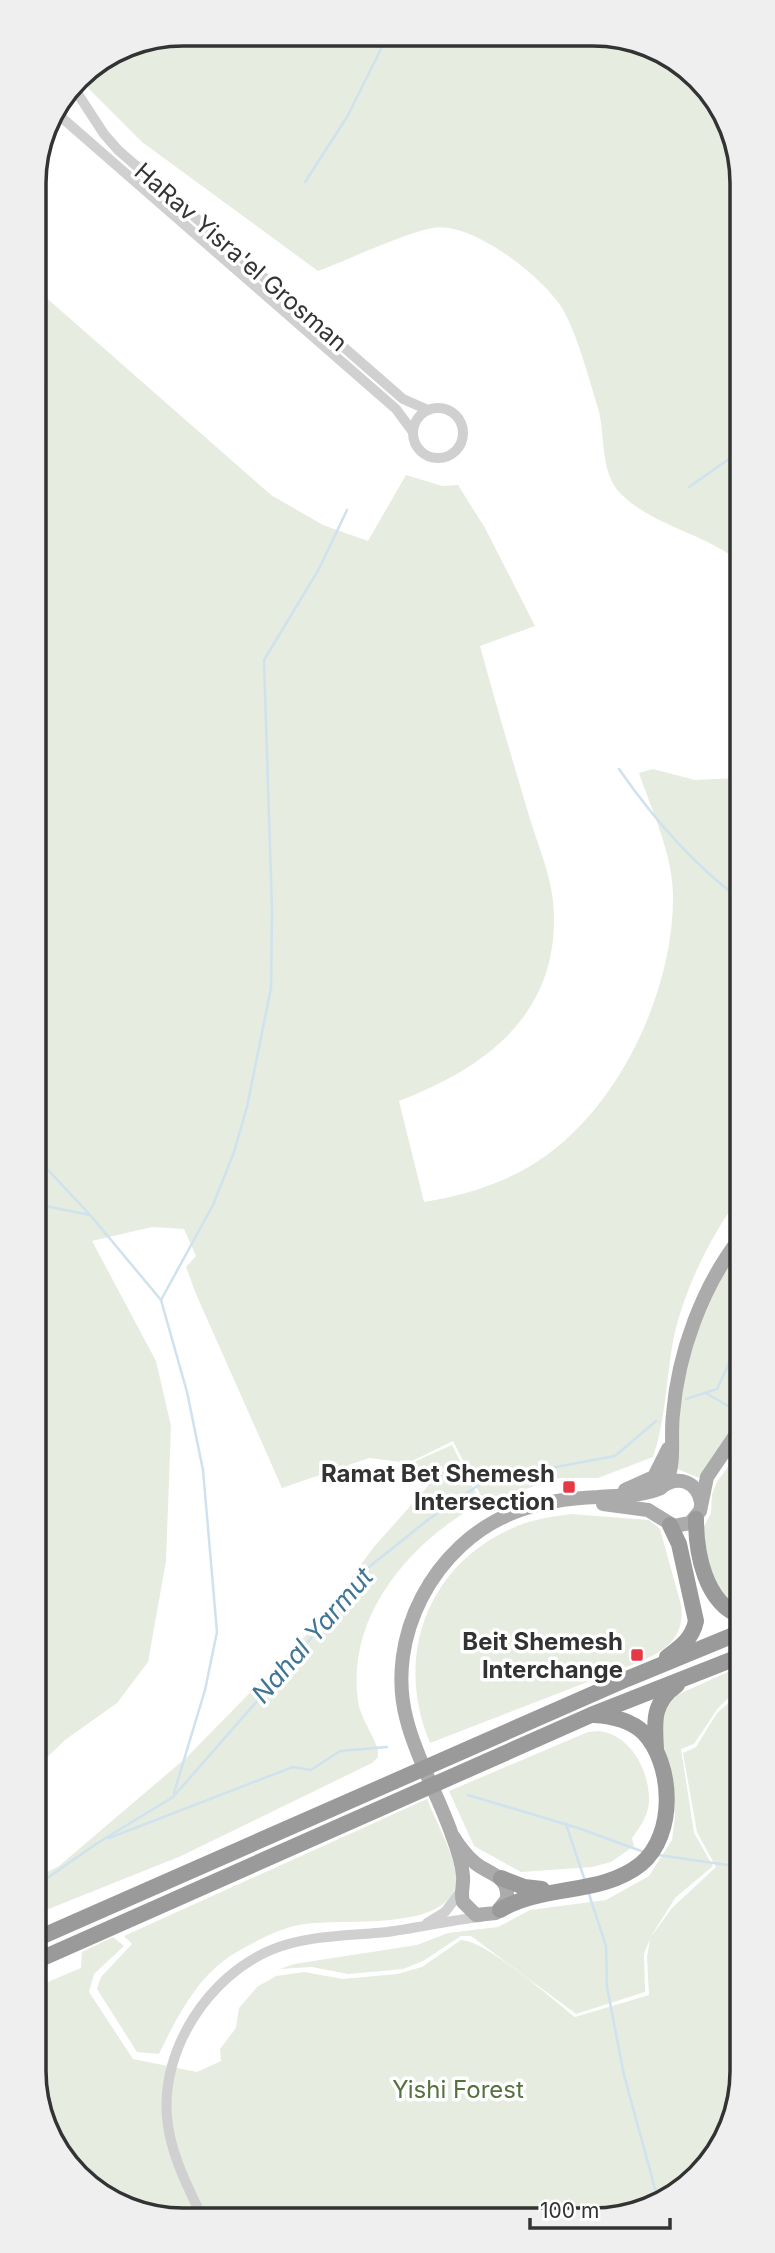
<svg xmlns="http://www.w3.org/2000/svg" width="775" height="2253" viewBox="0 0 775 2253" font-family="Inter,sans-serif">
<rect width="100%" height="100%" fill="#fff"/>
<g fill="#e6ecdf">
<path d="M 182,33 L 622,36 L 698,77 L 739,153 L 739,562 C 711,536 651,525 621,494 C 599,472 606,435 598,408 C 590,382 576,330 562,308 C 543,277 471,220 432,228 C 397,236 353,258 318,271 L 142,142 L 78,78 C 102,46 145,41 182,33 Z"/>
<path d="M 34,287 L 271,495 L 323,525 L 368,541 L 406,475 L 442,486 L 458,485 L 485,528 L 535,626 L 480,646 C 495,701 511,755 527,809 C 535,838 550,871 553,901 C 563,1010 490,1066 399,1101 L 424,1202 C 465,1195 503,1184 538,1161 C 619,1109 674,990 673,896 C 673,855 652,811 639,773 L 653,769 L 695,780 L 740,778 L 740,1197 C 710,1235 680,1298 672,1347 C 666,1384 665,1422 653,1457 L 598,1478 L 560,1478 L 484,1502 L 453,1441 L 408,1463 L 369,1458 L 282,1488 L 196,1294 L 186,1267 L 196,1256 L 184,1229 L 152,1227 L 92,1241 L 156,1361 L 171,1426 L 166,1561 L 148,1662 L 117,1703 L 65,1740 L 36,1768 Z"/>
<path d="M 740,1244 L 741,1418 L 702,1479 L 675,1468 L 683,1369 L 708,1300 Z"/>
<path d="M 452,1445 L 481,1503 C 411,1541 346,1615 358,1701 C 360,1717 373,1734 378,1750 L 378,1757 L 372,1763 L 181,1856 L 36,1914 L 36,1878 L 59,1866 L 187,1757 L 321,1620 L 373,1548 L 428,1486 L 423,1473 L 407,1465 Z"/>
<path d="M 741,1449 L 741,1607 L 724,1602 L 718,1594 L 700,1533 L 711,1514 L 712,1494 L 717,1482 Z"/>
<path d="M 571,1514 L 649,1520 L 660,1529 L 681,1605 C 685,1636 668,1649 642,1661 L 430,1743 C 394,1657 426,1566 513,1528 C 532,1519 551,1517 571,1514 Z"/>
<path d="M 741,1666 L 741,1686 L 718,1708 L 694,1744 L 681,1749 L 694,1833 L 713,1866 L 675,1898 L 650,1938 L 672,1908 L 716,1867 L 697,1832 L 683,1753 L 696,1747 L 717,1713 L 741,1692 L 741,2080 L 705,2169 L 622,2217 L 153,2217 L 77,2176 L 36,2100 L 36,1987 L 81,1968 L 82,1952 L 113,1937 L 124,1946 L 94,1974 L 89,1992 L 133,2059 L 197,2072 L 221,2061 L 220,2049 L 236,2028 L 239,2008 L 257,1987 L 276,1976 L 304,1972 L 343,1979 L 397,1974 L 422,1967 L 461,1940 C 487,1941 552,1999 575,2017 L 649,1995 L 647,1957 L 650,1939 L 644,1954 L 645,1992 L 576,2014 L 471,1936 L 461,1936 L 423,1961 L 403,1969 L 348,1974 L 312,1967 L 280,1969 L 294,1964 L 417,1945 L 448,1933 L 498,1927 L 530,1910 L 606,1900 L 649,1876 L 672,1840 L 675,1816 L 672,1777 L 660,1734 L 659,1717 L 677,1695 Z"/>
<path d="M 599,1731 C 631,1735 650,1771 649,1802 C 648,1816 640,1827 632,1838 L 634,1846 L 611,1862 L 592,1867 L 521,1872 L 474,1846 L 449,1791 L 588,1732 Z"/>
<path d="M 427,1799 C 435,1820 463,1869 455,1889 C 437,1933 336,1917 299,1925 C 278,1929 254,1942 235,1953 C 198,1975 177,2017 159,2054 L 137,2052 L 97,1989 L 101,1977 L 132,1944 L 124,1936 Z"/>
</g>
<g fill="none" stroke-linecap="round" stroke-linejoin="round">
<g stroke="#cfe2ee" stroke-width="2.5">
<path d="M 305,182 L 347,117 L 388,35"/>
<path d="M 689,487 L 739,452"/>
<path d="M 619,769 C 653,818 691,863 740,899"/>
<path d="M 35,1156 L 91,1216 L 161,1300 L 187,1392 L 203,1470 L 217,1632 L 205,1690 L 174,1793"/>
<path d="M 35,1204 L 90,1215"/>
<path d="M 161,1300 L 213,1205 L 234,1152 L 247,1107 L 271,988 L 272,911 L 264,660 L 319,569 L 347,510"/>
<path d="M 706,1393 L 740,1413"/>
<path d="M 686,1399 L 717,1389 L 740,1340"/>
<path d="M 741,1460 C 727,1487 726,1526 741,1554"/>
<path d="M 468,1795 L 578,1828 L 644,1852"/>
<path d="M 566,1824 L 585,1881"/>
<path d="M 109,1838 L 293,1767 L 311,1770 L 340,1751 L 387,1747"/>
<path d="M 658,1855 L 741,1867"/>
<path d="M 36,1886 L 96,1844 L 173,1797 L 300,1652 L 364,1571 L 429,1519 L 486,1480 L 615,1456 L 656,1421"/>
<path d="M 589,1894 L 606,1946 L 607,1987 L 624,2075 L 657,2196"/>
<path d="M 65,2154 L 90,2170 L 125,2202"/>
</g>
<g stroke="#d0d0d0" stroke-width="10">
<path d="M 72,85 L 104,134 L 118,150 L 403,399 L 428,410"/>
<path d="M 53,110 L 396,409 L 413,432"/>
<circle cx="438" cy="433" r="25"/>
<path d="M 427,1923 L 445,1912 L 461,1891"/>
<path d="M 202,2217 C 187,2185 170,2153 167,2117 C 161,2049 209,1976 271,1950 C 307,1935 348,1936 387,1932 C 418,1928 450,1920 481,1917"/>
</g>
<g stroke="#ababab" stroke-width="14">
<path d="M 666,1484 C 676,1461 670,1438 673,1414 C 678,1353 702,1287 740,1238"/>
<path d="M 663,1486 C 679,1475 697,1482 701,1502"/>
<path d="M 625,1490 L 654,1477 L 668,1449"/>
<path d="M 603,1504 L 648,1510 L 674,1526 L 690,1523 L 700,1511 L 707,1477 L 741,1427"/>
<path d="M 453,1836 C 459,1846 466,1855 475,1863 C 490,1875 509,1875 507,1899 L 496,1913 L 476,1915 L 463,1902 C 460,1893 464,1886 463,1876 C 462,1863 457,1848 452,1835 C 439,1797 417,1760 407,1721 C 384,1638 434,1543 515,1512 C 541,1502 570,1498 598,1497 C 620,1495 640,1497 661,1488"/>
</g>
<g stroke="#9a9a9a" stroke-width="16">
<path d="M 696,1519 C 696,1553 705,1603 741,1616"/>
<path d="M 667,1657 C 681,1647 692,1639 696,1621 L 679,1544 L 670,1525"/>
<path d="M 656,1748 C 654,1720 653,1702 677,1685"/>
<path d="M 501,1878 L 524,1887 L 542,1889"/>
<path d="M 500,1910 C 544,1884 601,1896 641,1864 C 676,1835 674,1764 643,1732 C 630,1720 611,1716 594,1715"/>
<path d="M 36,1939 L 627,1679 L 741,1632"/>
<path d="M 36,1961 L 591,1715 L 741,1656"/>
</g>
</g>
<g fill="#e63946" stroke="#fff" stroke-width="2.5">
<rect x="562" y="1480" width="14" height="14" rx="3.5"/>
<rect x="630" y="1648" width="14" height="14" rx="3.5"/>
</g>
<g text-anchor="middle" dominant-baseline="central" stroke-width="7" stroke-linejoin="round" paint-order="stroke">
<g font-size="24" fill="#333" stroke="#fff">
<text transform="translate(241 257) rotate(41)">HaRav Yisra'el Grosman</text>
</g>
<g font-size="24" font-weight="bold" fill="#333" stroke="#fff" text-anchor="end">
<text x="555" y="1473">Ramat Bet Shemesh<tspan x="555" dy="28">Intersection</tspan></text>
<text x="623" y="1641">Beit Shemesh<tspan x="623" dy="28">Interchange</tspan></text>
</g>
<g font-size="24" fill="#56703f" stroke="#fff">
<text x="458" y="2089">Yishi Forest</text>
</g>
<g font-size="26" font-style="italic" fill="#3f7597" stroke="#fff">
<text transform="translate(312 1635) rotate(-49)">Nahal Yarmut</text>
</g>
</g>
<path d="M0 0H775V2253H0ZM183 46H593A137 137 0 0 1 730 183V2071A137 137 0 0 1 593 2208H183A137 137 0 0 1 46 2071V183A137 137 0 0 1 183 46Z" fill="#efefef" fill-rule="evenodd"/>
<path fill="none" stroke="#333" stroke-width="3.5" d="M183 46H593A137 137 0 0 1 730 183V2071A137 137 0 0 1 593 2208H183A137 137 0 0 1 46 2071V183A137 137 0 0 1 183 46Z"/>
<path d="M530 2218v10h140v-10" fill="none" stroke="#333333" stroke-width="3.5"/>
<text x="540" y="2218" font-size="21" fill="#333333" stroke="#ffffff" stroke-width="5" paint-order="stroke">100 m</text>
</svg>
